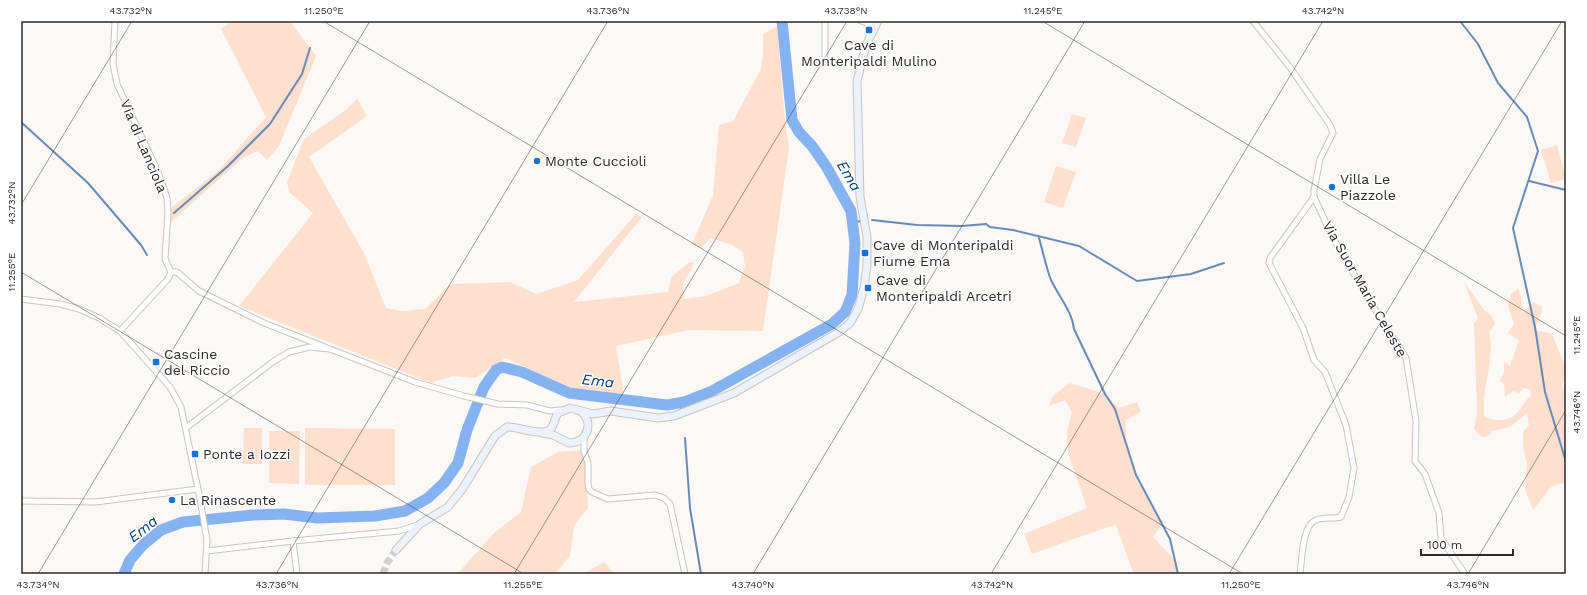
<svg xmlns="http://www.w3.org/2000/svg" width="1587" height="595" viewBox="0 0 1587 595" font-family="'Work Sans',sans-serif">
<rect width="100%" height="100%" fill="#fcf8f6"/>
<g fill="#ffe0ce">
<path d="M 232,21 L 290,21 L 316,56 L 279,146 L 267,160 L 258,151 L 244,157 L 171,222 L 171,208 L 219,170 L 266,117 L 221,29 Z"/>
<path d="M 777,26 L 785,121 L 789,147 L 763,331 L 689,330 L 616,346 L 624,394 L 578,391 L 505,358 L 475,378 L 453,376 L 431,383 L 239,306 L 313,213 L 289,192 L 287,182 L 304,139 L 347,109 L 357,99 L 367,116 L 309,157 L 364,253 L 386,308 L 403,311 L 425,309 L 451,284 L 510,282 L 536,294 L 578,280 L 636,214 L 642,217 L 574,302 L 668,292 L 671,277 L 688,263 L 695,262 L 683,284 L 684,299 L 706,296 L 739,283 L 745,266 L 743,252 L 732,245 L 710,238 L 701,248 L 692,244 L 713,195 L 719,125 L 733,121 L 761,69 L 763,54 L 763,34 Z"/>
<path d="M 1072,114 L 1086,118 L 1076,147 L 1062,143 Z"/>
<path d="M 1557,145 L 1566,179 L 1551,183 L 1541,150 Z"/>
<path d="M 1056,166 L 1076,172 L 1063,208 L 1044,202 Z"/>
<path d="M 1464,282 L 1484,310 L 1492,316 L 1495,324 L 1489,333 C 1496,357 1481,389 1484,416 C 1494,422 1508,422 1517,413 C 1522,408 1525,400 1531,395 L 1530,390 L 1524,388 L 1519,393 L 1513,391 L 1505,397 L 1504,384 L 1500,381 L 1504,371 L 1504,362 L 1510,366 L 1519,340 L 1508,333 L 1514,324 L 1508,306 L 1511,294 L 1518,289 L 1521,297 L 1522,313 L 1534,302 L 1542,307 C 1542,316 1537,321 1535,330 L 1552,334 L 1566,368 L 1566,377 L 1562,385 L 1566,393 L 1566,493 L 1566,486 L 1562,483 L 1551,487 L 1533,510 L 1525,489 L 1527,465 L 1523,445 L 1523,432 L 1529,425 L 1527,413 L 1510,427 L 1492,431 C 1486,441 1480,437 1474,429 L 1477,412 L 1474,323 L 1478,318 Z"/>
<path d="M 1069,383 L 1103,393 L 1119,408 L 1137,402 L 1141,412 L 1126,420 L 1126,439 L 1137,481 L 1163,523 L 1153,537 L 1172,557 L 1178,574 L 1136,574 L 1133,572 L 1116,525 L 1102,529 L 1032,554 L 1024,534 L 1087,508 L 1068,453 L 1067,431 L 1072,412 L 1065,400 L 1049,406 L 1052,397 Z"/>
<path d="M 244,428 L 262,428 L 262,464 L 243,464 Z"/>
<path d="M 305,428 L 395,429 L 395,485 L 305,485 Z"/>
<path d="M 269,431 L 300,431 L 299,484 L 269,483 Z"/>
<path d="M 582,450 L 586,457 L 588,508 L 574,526 L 570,556 L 555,574 L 457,574 L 494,533 L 521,512 L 531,467 L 558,452 Z"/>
<path d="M 604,562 L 615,574 L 583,574 Z"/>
</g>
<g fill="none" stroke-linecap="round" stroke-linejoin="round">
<g stroke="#6a8ab6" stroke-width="2">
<path d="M 1460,21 L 1478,44 L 1498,83 L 1527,117 L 1538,151 L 1513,228 L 1535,327 L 1545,392 L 1566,462"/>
<path d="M 21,122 L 88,183 L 141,245 L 147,255"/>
<path d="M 1529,181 L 1566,190"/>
<path d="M 174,213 L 228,166 L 270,124 L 302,74 L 310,48"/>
<path d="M 872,220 L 917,225 L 962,226 L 986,224 L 990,227 L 1013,230 L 1079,246 L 1137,281 L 1191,274 L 1224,263"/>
<path d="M 853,223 L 860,221"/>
<path d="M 1039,238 C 1043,252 1046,267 1051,280 C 1059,297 1072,311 1074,329 L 1105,394 L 1115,409 L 1136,475 L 1170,539 L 1178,574"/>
<path d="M 680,403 L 681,409"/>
<path d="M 685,438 L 690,508 L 701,574"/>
</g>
<path stroke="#85b3f2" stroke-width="11" d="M 124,574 L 130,560 L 143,545 L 161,530 L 183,522 L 253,515 L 284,514 L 317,518 L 375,516 L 405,511 L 428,498 L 444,483 L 458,463 L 467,430 L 484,387 L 496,370 L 502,367 L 522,372 L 569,393 L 667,405 L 684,402 L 712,391 L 832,324 L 845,312 L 852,295 L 855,243 L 851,211 L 826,166 L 812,146 L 799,132 L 792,120 L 782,21"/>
<path stroke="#d2cfcd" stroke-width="7" stroke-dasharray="7 3.5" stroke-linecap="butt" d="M 383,574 L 387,563 L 396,550"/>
<defs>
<g id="street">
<path d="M 115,21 L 113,64 L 117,84 L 158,172 L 167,198 L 168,212 L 165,259 L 171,272 L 168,279 L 120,331"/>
<path d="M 825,21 L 825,59"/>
<path d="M 861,21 L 875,26"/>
<path d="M 1253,21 L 1289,66 L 1330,125 L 1333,133 L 1320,159 L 1314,190 L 1314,197 L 1333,238 L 1366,295 L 1406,358 L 1416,421 L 1415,461 L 1425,474 L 1439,513 L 1441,538 L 1465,574"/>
<path d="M 171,272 L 177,272 L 199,291 L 264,323 L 325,347"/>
<path d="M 21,299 L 60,304 L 79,309 L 99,318 L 120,331 L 170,387 L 181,407 L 200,499 L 207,540 L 205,574"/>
<path d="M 186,428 L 274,361 L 289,352 L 310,347 L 330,349 L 415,382 L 464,396 L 498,404 L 527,405 L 550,411 L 561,410"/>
<path d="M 584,437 L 584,451 L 588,463 L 588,484 L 589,489 L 592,492 L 608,499 L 655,495 L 664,498 L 670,504 L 685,574"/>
<path d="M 21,501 L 95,502 L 198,489"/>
<path d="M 293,541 L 297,574"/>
<path d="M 207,551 L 293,541 L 399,531 L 418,525"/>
<path d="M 1300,574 C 1302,560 1302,525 1316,520 C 1323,517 1333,519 1341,517 L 1349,497 L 1354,468 L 1346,425 L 1325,372 L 1314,360 L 1303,328 L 1269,263 L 1270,258 L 1314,197"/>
</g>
<g id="secondary">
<path d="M 542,433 L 553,435 L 569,443 C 587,443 594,424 582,412"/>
<path d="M 396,550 L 420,524 L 448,507 L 463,488 L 495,436 L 507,427 C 518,426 545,439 552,427 C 555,422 555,417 558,413 L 570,408 L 593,414 L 611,411 L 658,418 L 674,416 L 734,393 L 839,332 L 850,323 L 858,309 L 864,288 L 867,265 L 867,237 L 860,197 L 857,81 L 866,45 L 878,21"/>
</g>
</defs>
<use href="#street" stroke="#c8c4c2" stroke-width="7"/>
<use href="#secondary" stroke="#c8c4c2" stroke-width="9"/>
<use href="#street" stroke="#fff" stroke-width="5"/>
<use href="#secondary" stroke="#ebf2fb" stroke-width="7"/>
</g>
<path fill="none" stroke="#2b2929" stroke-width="1" stroke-opacity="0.45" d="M 323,21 L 1243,574M 1042,21 L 1566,336M 21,205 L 132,21M 21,272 L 524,574M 38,574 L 370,21M 276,574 L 608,21M 514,574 L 847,21M 753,574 L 1085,21M 991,574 L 1323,21M 1229,574 L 1562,21M 1468,574 L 1566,410"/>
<g fill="#1870d9" stroke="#fff" stroke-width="1.5">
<rect x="865" y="26" width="8" height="8" rx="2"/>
<circle cx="537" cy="161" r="4"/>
<circle cx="1332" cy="187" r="4"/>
<rect x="861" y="249" width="8" height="8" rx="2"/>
<rect x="864" y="284" width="8" height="8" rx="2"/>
<rect x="152" y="358" width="8" height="8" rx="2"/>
<rect x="191" y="450" width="8" height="8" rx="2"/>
<circle cx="172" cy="500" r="4"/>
</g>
<g text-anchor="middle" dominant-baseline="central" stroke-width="3" stroke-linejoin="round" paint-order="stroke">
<g font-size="14" fill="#2b2929" stroke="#fff" text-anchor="start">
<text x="869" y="45" text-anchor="middle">Cave di<tspan x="869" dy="16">Monteripaldi Mulino</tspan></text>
<text x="545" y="161">Monte Cuccioli</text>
<text x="1340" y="179">Villa Le<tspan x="1340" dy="16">Piazzole</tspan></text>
<text x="873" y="245">Cave di Monteripaldi<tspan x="873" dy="16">Fiume Ema</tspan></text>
<text x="876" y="280">Cave di<tspan x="876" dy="16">Monteripaldi Arcetri</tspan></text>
<text x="164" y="354">Cascine<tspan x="164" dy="16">del Riccio</tspan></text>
<text x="203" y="454">Ponte a Iozzi</text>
<text x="180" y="500">La Rinascente</text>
</g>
<g font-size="14" fill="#2b2929" stroke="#fff">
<text transform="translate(144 146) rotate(67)">Via di Lanciola</text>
<text transform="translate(1365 289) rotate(60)">Via Suor Maria Celeste</text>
</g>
<g font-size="15" font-style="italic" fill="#003b7f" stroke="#fff">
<text transform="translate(849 176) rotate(60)">Ema</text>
<text transform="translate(598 381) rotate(7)">Ema</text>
<text transform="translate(143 529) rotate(-38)">Ema</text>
</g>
</g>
<rect width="1587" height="595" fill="none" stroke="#ffffff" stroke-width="44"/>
<path d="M1421 549v6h92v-6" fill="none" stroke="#2b2929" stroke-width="2"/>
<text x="1427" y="549" font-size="12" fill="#2b2929" stroke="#ffffff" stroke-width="3" paint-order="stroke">100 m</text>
<rect x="22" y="22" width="1543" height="551" fill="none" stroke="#2b2929" stroke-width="1.5"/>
<g font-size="10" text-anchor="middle" fill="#2b2929">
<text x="131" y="14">43.732°N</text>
<text x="324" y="14">11.250°E</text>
<text x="608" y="14">43.736°N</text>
<text x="846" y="14">43.738°N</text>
<text x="1043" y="14">11.245°E</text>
<text x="1323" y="14">43.742°N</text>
<text transform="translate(11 203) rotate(-90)" y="4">43.732°N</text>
<text transform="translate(11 272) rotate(-90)" y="4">11.255°E</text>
<text transform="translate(1576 335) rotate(-90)" y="4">11.245°E</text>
<text transform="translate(1576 412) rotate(-90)" y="4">43.746°N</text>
<text x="38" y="588">43.734°N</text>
<text x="277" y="588">43.736°N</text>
<text x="523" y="588">11.255°E</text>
<text x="753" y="588">43.740°N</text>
<text x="992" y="588">43.742°N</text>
<text x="1241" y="588">11.250°E</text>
<text x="1468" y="588">43.746°N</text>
</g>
</svg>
